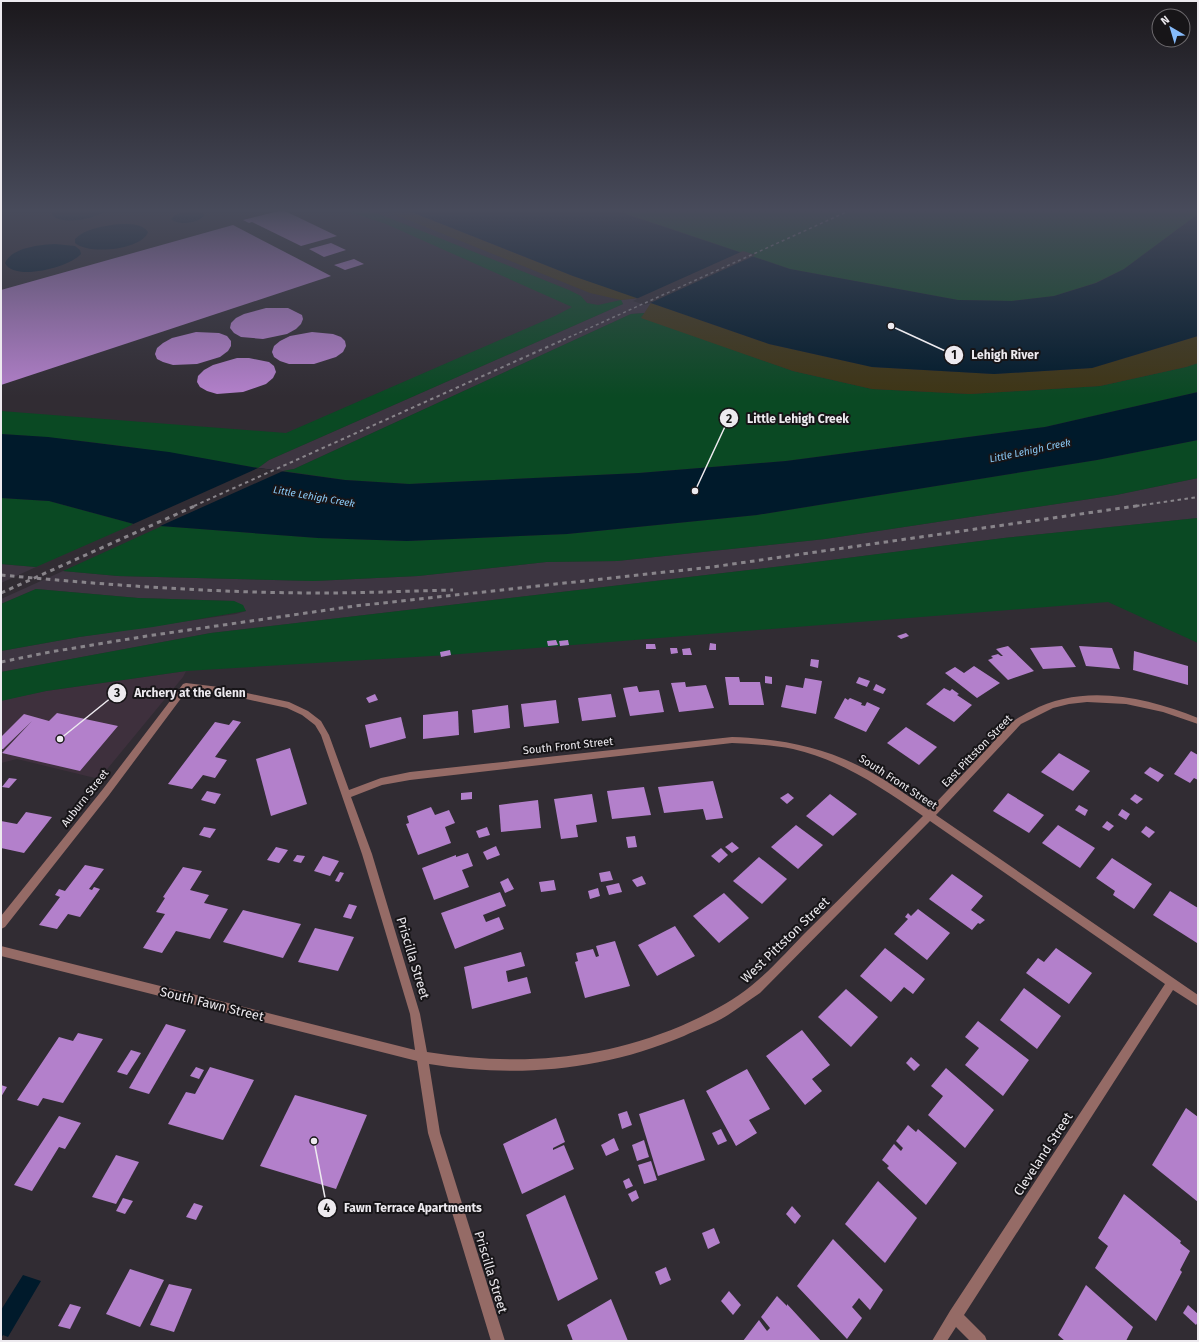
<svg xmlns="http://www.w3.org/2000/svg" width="1199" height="1342" viewBox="0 0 1199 1342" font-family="'Fira Sans',sans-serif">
<rect width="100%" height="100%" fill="#312c33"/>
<path fill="#3e303d" d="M 186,671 L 183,677 L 99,779 L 17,759 L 1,763 L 2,700 L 46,691 Z"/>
<g fill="#3d3541">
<path d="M 639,298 L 633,301 L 645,305 L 651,303 L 645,313 L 631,314 L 294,469 L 283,471 L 258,468 L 269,460 L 623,304 L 621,300 Z"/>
<path d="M 1198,478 L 1198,518 L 1004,538 L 800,564 L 211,633 L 1,672 L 1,651 L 79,637 L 236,614 L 246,611 L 234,601 L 138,598 L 36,589 L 1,604 L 1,599 L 63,571 L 118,576 L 314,581 L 418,576 L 546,562 L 617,561 L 825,539 L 1116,495 Z"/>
<path d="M 1,564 L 36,567 L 1,583 Z"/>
</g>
<g fill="#0a4923">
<path d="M 341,209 L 367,209 L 569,290 L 581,296 L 587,303 L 598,305 L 621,300 L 623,304 L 269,460 L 258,468 C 173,453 88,439 1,434 L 1,411 L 286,433 L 555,316 L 572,307 L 386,224 Z"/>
<path d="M 612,209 L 1198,209 L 1198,214 L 1124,269 L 1095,283 L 1054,296 L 1012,301 L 958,300 L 790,269 Z"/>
<path d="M 645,313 L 641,317 L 793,371 L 872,389 L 970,394 L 1100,386 L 1186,367 L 1198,363 L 1198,392 L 1045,427 L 786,461 L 639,473 L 409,484 L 345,480 L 283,471 L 294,469 L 631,314 Z"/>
<path d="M 1198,440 L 1198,478 L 1116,495 L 825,539 L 617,561 L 546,562 L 418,576 L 314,581 L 118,576 L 63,571 L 162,526 L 318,538 L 407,541 L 567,534 L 757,515 L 1097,460 Z"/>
<path d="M 1,498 L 49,501 L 134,524 L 36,567 L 1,564 Z"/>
<path d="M 1198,518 L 1198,643 L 1108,602 L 448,655 L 186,671 L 46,691 L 1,701 L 1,672 L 211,633 L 800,564 L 1004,538 Z"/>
<path d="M 36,589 L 138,598 L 234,601 L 243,605 L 246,611 L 153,627 L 79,637 L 1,651 L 1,604 Z"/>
</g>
<g fill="#3e3515">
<path d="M 381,209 L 404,209 L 573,276 L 639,298 L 621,300 L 590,293 Z"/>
<path d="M 651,303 L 769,344 L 872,367 L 994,374 L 1092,368 L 1198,336 L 1198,363 L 1186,367 L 1100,386 L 970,394 L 872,389 L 793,371 L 641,318 Z"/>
</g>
<g fill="#001a2b">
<path d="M 56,209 L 107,209 C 98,219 62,226 52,215 L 52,212 Z"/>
<path d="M 404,209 L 611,209 L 790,269 L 958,300 L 1012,301 L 1054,296 L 1096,283 L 1124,269 L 1198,214 L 1198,336 L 1092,368 L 994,374 L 872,367 L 769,344 L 573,276 Z"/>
<path d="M 189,211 L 199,211 L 205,215 C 199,223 179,226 171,219 L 175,215 Z"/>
<path d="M 119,224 C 129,224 142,223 148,232 C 142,250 89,255 75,243 L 75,239 C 86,228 104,226 119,224 Z"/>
<path d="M 55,244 L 75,246 L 80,250 L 81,254 C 70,267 14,282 5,263 C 12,247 40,245 55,244 Z"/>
<path d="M 1198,392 L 1198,440 L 1097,460 L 757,515 L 567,534 L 407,541 L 318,538 L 134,524 L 49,501 L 1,498 L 1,434 L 48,437 L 169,452 L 258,468 L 345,480 L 409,484 L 639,473 L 786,461 L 1045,427 Z"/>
<path d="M 23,1275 L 41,1281 L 8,1337 L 3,1335 L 1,1338 L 1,1310 Z"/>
</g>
<g fill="#312c33">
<path d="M 743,251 L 756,255 L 648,304 L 636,299 Z"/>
<path d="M 258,468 L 283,471 L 158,527 L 131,525 Z"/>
</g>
<g fill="#b380cb">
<path d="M 283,210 L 337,236 L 301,246 L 252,222 L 249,223 L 243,220 Z"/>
<path d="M 233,225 L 331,276 L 1,385 L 1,290 Z"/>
<path d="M 331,243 L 346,250 L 324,257 L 309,249 Z"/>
<path d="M 354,259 L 364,264 L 345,270 L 334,265 Z"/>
<path d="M 266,308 L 288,308 L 302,315 L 303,319 L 301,324 L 296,329 L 287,334 L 263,339 L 241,337 L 234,333 L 230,328 L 231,323 L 236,318 L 244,314 Z"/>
<path d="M 196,332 L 219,333 L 227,336 L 231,341 L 231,346 L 228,351 L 220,357 L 197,364 L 173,365 L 163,362 L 157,359 L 155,354 L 157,348 L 163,343 L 172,338 Z"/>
<path d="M 312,332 L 333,334 L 341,337 L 345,341 L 346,346 L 343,352 L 336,357 L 314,364 L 289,364 L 280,361 L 274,357 L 272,352 L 274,346 L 280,341 L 290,336 Z"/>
<path d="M 237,358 L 249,358 L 269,362 L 274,366 L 276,372 L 273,378 L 266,384 L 243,392 L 217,394 L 207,391 L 200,387 L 197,382 L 198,376 L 204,370 L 213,365 Z"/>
<path d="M 906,633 L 909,636 L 901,639 L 897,636 Z"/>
<path d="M 556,640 L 558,645 L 548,646 L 547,641 Z"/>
<path d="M 568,640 L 569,645 L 560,646 L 559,641 Z"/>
<path d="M 710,643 L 716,644 L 716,650 L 709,650 Z"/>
<path d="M 646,644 L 655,644 L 656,649 L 646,649 Z"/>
<path d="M 1008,646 L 1034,671 L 1008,680 L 988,660 L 993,658 L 991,656 L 998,654 L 1001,656 L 1003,656 L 996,649 Z"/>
<path d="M 1062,646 L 1076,667 L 1043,669 L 1030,648 Z"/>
<path d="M 1079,646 L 1112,648 L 1120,669 L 1086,666 Z"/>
<path d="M 670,648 L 677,648 L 678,653 L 671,654 Z"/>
<path d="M 690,648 L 692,655 L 683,655 L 682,649 Z"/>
<path d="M 450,650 L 451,655 L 441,657 L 440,652 Z"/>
<path d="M 1134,651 L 1188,666 L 1188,685 L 1133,670 Z"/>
<path d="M 811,659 L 819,660 L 818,668 L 810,666 Z"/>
<path d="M 974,666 L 1000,683 L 977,698 L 945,673 L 955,667 L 964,673 Z"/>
<path d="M 765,676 L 772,677 L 772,684 L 765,683 Z"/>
<path d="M 725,677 L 739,677 L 740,682 L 760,682 L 764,705 L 729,705 Z"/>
<path d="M 859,677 L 870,681 L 867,687 L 856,683 Z"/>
<path d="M 805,678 L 822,681 L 816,714 L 781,707 L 786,685 L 803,688 Z"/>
<path d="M 685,682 L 686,687 L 706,685 L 714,708 L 679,712 L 671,683 Z"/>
<path d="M 876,684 L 886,689 L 883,694 L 873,690 Z"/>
<path d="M 637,686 L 639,692 L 659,690 L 664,712 L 630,716 L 623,688 Z"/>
<path d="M 944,688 L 950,691 L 952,689 L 959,694 L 957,695 L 972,705 L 954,722 L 926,704 Z"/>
<path d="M 375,694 L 378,700 L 369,703 L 366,698 Z"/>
<path d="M 611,694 L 616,717 L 582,721 L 578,698 Z"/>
<path d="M 845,698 L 848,700 L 850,698 L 862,703 L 861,705 L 865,706 L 867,702 L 880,708 L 866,732 L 834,718 Z"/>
<path d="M 556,700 L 559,723 L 524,727 L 521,704 Z"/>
<path d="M 508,705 L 510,728 L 474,733 L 472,710 Z"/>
<path d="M 458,711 L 459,735 L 423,739 L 423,715 Z"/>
<path d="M 57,713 L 118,726 L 80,771 L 2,753 L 32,721 L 3,749 L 1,749 L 1,737 L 24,714 L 49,721 Z"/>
<path d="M 401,717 L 406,738 L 370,748 L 365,725 Z"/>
<path d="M 233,720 L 241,722 L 215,757 L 227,760 L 215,778 L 203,775 L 192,789 L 168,784 L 215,722 L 229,725 Z"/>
<path d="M 906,727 L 937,747 L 919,765 L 887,743 Z"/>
<path d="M 290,748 L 307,804 L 271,816 L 256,759 Z"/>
<path d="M 1191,751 L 1198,755 L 1198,780 L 1194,778 L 1190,783 L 1174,774 Z"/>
<path d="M 1059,753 L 1090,771 L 1073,791 L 1041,772 Z"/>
<path d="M 1150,767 L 1164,775 L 1158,782 L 1144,773 Z"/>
<path d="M 9,778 L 17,779 L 9,788 L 2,787 Z"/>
<path d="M 713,781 L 723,818 L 706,820 L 703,809 L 664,813 L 658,787 Z"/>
<path d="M 644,787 L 651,815 L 612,819 L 607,791 Z"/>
<path d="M 207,791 L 221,794 L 215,804 L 201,800 Z"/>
<path d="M 472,792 L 472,799 L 461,800 L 461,793 Z"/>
<path d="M 788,793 L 794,798 L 787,804 L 780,798 Z"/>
<path d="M 1008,793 L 1044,815 L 1029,833 L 993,811 Z"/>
<path d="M 592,794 L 597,822 L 576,825 L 578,837 L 561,839 L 554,799 Z"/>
<path d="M 830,794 L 857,814 L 833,836 L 806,816 Z"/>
<path d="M 1135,794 L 1143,799 L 1137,804 L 1130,799 Z"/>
<path d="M 538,800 L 541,828 L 501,832 L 499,805 Z"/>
<path d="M 1079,805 L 1088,810 L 1085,816 L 1075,810 Z"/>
<path d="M 431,807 L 435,815 L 449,810 L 455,823 L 445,827 L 451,843 L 418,855 L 406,824 L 409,823 L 407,816 Z"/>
<path d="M 1122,809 L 1130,814 L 1126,820 L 1118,815 Z"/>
<path d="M 26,812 L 52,817 L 24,853 L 1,848 L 1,821 L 17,824 Z"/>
<path d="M 1107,821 L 1114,826 L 1109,831 L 1102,827 Z"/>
<path d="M 796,825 L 823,845 L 798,869 L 771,847 Z"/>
<path d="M 1058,825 L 1095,848 L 1080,868 L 1042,843 Z"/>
<path d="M 1146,826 L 1155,832 L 1149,838 L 1141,832 Z"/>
<path d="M 204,827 L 216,829 L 210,838 L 199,835 Z"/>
<path d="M 487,827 L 490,835 L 479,838 L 476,831 Z"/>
<path d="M 635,836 L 637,847 L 628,848 L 626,837 Z"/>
<path d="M 732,842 L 739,848 L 732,853 L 725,847 Z"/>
<path d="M 496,846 L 500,855 L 487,860 L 483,852 Z"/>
<path d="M 276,847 L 288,850 L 279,863 L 267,860 Z"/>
<path d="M 721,848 L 728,855 L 719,863 L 711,856 Z"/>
<path d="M 468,853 L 473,866 L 462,870 L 469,887 L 434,900 L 422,868 L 456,855 L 456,857 Z"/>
<path d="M 297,855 L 305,856 L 301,863 L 293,861 Z"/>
<path d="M 323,856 L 339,861 L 330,876 L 314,871 Z"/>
<path d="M 759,857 L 787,879 L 762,904 L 733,881 Z"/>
<path d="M 1112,858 L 1152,884 L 1134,909 L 1113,895 L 1115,891 L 1096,878 Z"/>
<path d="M 85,865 L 104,869 L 89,889 L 92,890 L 94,887 L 100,889 L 80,917 L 68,914 L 57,929 L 39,925 L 60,897 L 55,895 L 59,889 L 65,891 Z"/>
<path d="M 183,867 L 202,871 L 190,890 L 209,895 L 204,903 L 228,909 L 210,939 L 176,931 L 162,953 L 143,948 L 165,914 L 156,912 L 165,898 L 163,897 Z"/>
<path d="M 610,871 L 613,880 L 601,882 L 599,873 Z"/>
<path d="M 340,872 L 344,873 L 339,882 L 335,881 Z"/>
<path d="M 952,874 L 983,896 L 971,910 L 985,920 L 980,924 L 978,923 L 972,930 L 929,899 Z"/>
<path d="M 642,876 L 646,884 L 637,887 L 632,880 Z"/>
<path d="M 508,878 L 514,889 L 505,893 L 500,882 Z"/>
<path d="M 554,880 L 556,890 L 541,892 L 539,882 Z"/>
<path d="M 619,883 L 622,892 L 609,895 L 606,886 Z"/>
<path d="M 598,888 L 600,896 L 590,899 L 588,891 Z"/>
<path d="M 1170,891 L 1198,908 L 1197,943 L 1153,915 Z"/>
<path d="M 500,892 L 506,906 L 483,915 L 486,922 L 499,917 L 504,929 L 455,949 L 441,913 Z"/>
<path d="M 724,893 L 749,918 L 719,943 L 693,916 Z"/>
<path d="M 349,904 L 357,906 L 351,919 L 343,917 Z"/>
<path d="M 918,909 L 950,933 L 927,960 L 894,934 L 908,919 L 905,917 L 908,913 L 911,916 Z"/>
<path d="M 243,910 L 301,924 L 283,958 L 223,942 Z"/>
<path d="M 675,926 L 695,956 L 657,976 L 638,945 Z"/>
<path d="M 315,928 L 354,937 L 338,971 L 298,962 Z"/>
<path d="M 615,941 L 630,986 L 585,998 L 575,962 L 578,961 L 576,953 L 593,949 L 596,957 L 599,956 L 596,946 Z"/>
<path d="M 885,948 L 925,979 L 913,994 L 904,987 L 891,1002 L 860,976 Z"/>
<path d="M 1056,948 L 1092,973 L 1069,1004 L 1026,973 L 1038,958 L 1044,962 Z"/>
<path d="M 521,952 L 525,966 L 506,971 L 508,982 L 527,977 L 531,993 L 472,1009 L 464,967 Z"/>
<path d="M 1024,988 L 1061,1016 L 1037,1049 L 1000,1020 Z"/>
<path d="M 846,989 L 878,1017 L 851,1047 L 818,1017 Z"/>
<path d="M 978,1021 L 1029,1060 L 1003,1096 L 965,1065 L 979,1048 L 965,1037 Z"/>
<path d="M 166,1024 L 186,1030 L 149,1094 L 129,1088 Z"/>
<path d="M 802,1030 L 830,1065 L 812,1079 L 822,1091 L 805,1105 L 766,1056 Z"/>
<path d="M 78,1033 L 103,1039 L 63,1103 L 43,1098 L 38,1106 L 17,1100 L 59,1037 L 73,1041 Z"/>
<path d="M 131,1050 L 141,1053 L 127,1075 L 117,1072 Z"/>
<path d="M 911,1057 L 920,1065 L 914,1071 L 906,1063 Z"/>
<path d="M 196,1067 L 204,1070 L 199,1079 L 190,1076 Z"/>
<path d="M 210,1067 L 254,1080 L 223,1140 L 168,1124 L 186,1092 L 195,1094 Z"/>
<path d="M 946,1068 L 994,1110 L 965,1148 L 928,1115 L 943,1096 L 931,1086 Z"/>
<path d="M 747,1069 L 770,1109 L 749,1120 L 757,1133 L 736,1146 L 706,1091 Z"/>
<path d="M 1,1085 L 7,1087 L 1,1097 Z"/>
<path d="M 295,1095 L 367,1115 L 336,1189 L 260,1166 Z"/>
<path d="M 684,1099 L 705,1160 L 658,1176 L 639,1114 Z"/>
<path d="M 1186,1108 L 1198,1117 L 1198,1202 L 1152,1165 Z"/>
<path d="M 627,1111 L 632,1125 L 622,1129 L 618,1114 Z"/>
<path d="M 59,1116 L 81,1123 L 65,1149 L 59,1147 L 32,1191 L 14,1185 Z"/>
<path d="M 556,1118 L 565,1142 L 553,1148 L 553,1150 L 564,1145 L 574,1169 L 522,1194 L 503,1144 Z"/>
<path d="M 908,1125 L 916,1132 L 918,1129 L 957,1163 L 926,1205 L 887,1168 L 889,1166 L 882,1160 L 894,1144 L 901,1151 L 903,1148 L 896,1141 Z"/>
<path d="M 721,1129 L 727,1141 L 718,1145 L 712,1133 Z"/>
<path d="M 614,1138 L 619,1150 L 606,1156 L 601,1145 Z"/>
<path d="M 644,1140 L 649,1157 L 637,1161 L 632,1145 Z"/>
<path d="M 116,1155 L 139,1162 L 116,1204 L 92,1197 Z"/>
<path d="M 651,1161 L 657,1180 L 644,1184 L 638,1165 Z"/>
<path d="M 629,1178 L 633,1186 L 626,1189 L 623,1181 Z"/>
<path d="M 878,1181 L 917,1218 L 885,1263 L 845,1224 Z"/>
<path d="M 636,1190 L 639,1198 L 632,1202 L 628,1194 Z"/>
<path d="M 1124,1194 L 1181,1241 L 1180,1243 L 1190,1251 L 1180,1270 L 1182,1272 L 1156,1321 L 1095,1268 L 1108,1246 L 1098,1238 Z"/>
<path d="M 565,1195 L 598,1279 L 558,1301 L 526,1215 Z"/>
<path d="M 123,1198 L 133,1201 L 125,1214 L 116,1211 Z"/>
<path d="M 194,1203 L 203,1206 L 196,1220 L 186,1217 Z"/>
<path d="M 792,1206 L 801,1216 L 795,1224 L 786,1214 Z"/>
<path d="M 714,1228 L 720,1243 L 708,1249 L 702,1233 Z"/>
<path d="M 833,1239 L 883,1290 L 870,1310 L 859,1298 L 856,1302 L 852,1307 L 862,1318 L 847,1339 L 797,1286 Z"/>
<path d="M 666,1267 L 671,1280 L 660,1285 L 655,1272 Z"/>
<path d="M 130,1269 L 164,1280 L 140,1327 L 106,1314 Z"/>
<path d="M 169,1284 L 192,1289 L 174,1332 L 150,1325 Z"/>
<path d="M 1086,1285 L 1133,1327 L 1126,1341 L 1065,1341 L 1058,1335 Z"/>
<path d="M 729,1291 L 741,1305 L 733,1315 L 721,1301 Z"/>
<path d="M 777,1296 L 787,1306 L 787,1304 L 821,1341 L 743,1341 L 759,1320 L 767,1331 L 770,1328 L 761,1317 Z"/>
<path d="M 611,1299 L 628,1341 L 573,1341 L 567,1325 Z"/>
<path d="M 70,1304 L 81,1307 L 70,1329 L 58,1326 Z"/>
<path d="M 1188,1305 L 1198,1314 L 1198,1322 L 1196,1325 L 1183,1313 Z"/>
</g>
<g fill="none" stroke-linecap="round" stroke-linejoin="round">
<path fill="#956b66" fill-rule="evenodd" d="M 186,683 L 219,687 L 289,702 L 308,711 L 321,721 L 329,735 L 349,790 L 381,778 L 410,772 L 732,737 C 789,739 837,750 886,781 C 900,790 914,800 929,810 C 948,790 968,769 987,749 C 996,739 1005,728 1015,720 C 1019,717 1025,714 1031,711 C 1083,683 1145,697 1198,718 L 1198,724 L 1163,712 L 1126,704 L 1087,702 L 1069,704 L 1053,708 L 1021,724 L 936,815 L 1198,995 L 1198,1006 L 1173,990 L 964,1315 L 985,1336 L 987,1341 L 970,1341 L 956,1327 L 947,1341 L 932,1341 L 950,1311 L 1165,984 L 930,821 L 760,993 C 749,1000 739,1008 728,1015 C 714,1024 698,1029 684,1036 C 601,1071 517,1078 429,1064 L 440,1133 L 505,1341 L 491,1341 L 428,1133 L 417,1061 L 1,956 L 1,946 L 415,1050 L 410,1014 L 362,854 L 321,735 L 315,725 L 302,715 L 287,708 L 219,693 L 188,689 L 109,795 L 5,927 L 1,929 L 1,916 L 103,789 L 183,684 ZM 732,743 C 752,744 773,745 793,749 C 842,760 882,788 923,816 C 884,854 846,893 807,931 C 790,948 770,971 751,986 C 730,1003 706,1015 681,1026 C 597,1061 516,1066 427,1052 L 420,1014 L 372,854 L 351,797 L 382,785 L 410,780 Z"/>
<path stroke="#88848a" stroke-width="1.5" stroke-dasharray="3 3" stroke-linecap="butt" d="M 563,340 L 853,209"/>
<g stroke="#88848a" stroke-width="2" stroke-dasharray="3.5 3.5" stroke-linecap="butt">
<path d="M 194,506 L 565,339"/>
<path d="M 1136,506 L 1198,497"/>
</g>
<g stroke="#88848a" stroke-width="3" stroke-dasharray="4.5 4.5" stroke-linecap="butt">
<path d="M 1,575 C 108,585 215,593 322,593 C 366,593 409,591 453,590"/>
<path d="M 1,593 L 197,505"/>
<path d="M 1,662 L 50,652 L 147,636 L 355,606 L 712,567 L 1143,505"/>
</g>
</g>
<linearGradient id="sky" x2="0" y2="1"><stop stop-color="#1b181c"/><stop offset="0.53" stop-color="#484b5b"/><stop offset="1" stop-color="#484b5b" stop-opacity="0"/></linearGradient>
<rect width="1199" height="397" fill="url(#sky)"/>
<g text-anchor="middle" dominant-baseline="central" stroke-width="4" stroke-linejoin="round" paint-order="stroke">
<g font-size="10" font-style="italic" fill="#8ac9f5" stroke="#171518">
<text transform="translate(1030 451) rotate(-12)">Little Lehigh Creek</text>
<text transform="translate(314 497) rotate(10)">Little Lehigh Creek</text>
</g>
<g font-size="11" fill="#edeaef" stroke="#171518">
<text transform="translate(568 746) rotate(-6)">South Front Street</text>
<text transform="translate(977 751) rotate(-46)">East Pittston Street</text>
<text transform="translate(898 782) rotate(33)">South Front Street</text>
<text transform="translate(85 798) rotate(-52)">Auburn Street</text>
</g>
<g font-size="13" fill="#edeaef" stroke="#171518">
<text transform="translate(785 940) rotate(-44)">West Pittston Street</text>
<text transform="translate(413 958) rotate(73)">Priscilla Street</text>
<text transform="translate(212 1004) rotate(14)">South Fawn Street</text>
<text transform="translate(1043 1154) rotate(-57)">Cleveland Street</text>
<text transform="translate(491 1272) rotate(73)">Priscilla Street</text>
</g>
</g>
<path fill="none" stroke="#edeaef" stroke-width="1.5" d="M891 326L954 355M695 491L729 418M60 739L117 693M314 1141L327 1208"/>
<g fill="#edeaef" stroke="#171518" stroke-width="1.5">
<circle cx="891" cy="326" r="4"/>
<circle cx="695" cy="491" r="4"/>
<circle cx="60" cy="739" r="4"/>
<circle cx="314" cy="1141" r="4"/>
<circle cx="954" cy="355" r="10"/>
<circle cx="729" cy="418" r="10"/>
<circle cx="117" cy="693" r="10"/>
<circle cx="327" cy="1208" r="10"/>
</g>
<g font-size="12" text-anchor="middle" font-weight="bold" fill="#111">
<text x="954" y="359">1</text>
<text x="729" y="423">2</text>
<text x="117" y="697">3</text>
<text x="327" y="1212">4</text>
</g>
<g font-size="12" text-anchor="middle" font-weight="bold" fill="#edeaef" stroke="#171518" stroke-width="4" stroke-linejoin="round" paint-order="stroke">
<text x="1005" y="359">Lehigh River</text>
<text x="798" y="423">Little Lehigh Creek</text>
<text x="190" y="697">Archery at the Glenn</text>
<text x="413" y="1212">Fawn Terrace Apartments</text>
</g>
<rect width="1199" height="1342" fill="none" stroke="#edeaef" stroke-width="4"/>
<g transform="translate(1171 28) rotate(322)"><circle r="19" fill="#171518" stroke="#6d6a6e"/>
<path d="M0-3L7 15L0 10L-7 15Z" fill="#86bbfb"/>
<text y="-6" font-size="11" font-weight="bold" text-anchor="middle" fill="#edeaef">N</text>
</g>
</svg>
